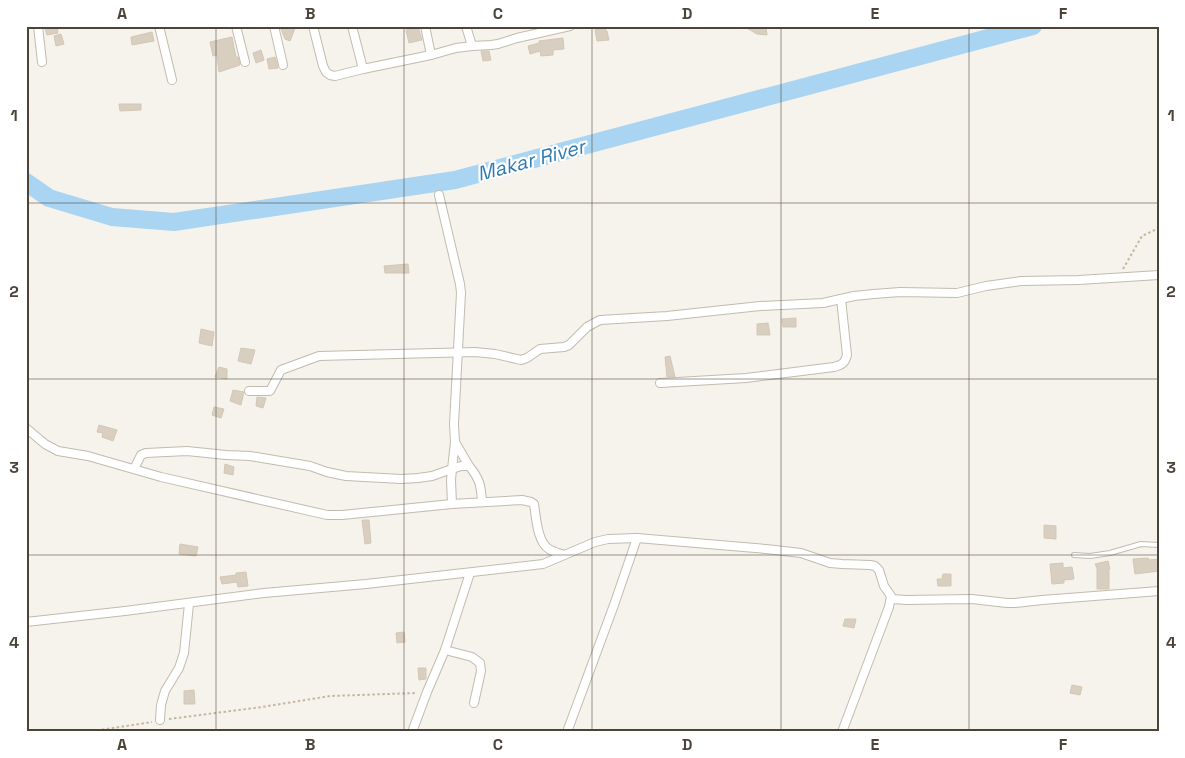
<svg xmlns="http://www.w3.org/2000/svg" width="1185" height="758" viewBox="0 0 1185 758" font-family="'Space Grotesk',sans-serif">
<rect width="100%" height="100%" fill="#f6f3ec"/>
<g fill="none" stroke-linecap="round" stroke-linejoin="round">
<path stroke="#a9d4f2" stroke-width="18" d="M 26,182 L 49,198 L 112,217 L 174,222 L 455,180 L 1033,26"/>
</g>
<g fill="#d8cfc1" stroke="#d3c7b4">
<path d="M 53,26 L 57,26 L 58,33 L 47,35 L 45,28 Z"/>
<path d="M 280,26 L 296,26 L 290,41 L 285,39 Z"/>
<path d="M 743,26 L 766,26 L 767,35 L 757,34 Z"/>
<path d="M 418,27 L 422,40 L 409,43 L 406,30 Z"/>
<path d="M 603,27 L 607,31 L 609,40 L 597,41 L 595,30 Z"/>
<path d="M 152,32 L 154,41 L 132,45 L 131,37 Z"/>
<path d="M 61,34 L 64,44 L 56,46 L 54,36 Z"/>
<path d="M 232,37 L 236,57 L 238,57 L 240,65 L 219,72 L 217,55 L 213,56 L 210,42 Z"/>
<path d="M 563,38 L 564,49 L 553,50 L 553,55 L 541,56 L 540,51 L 530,54 L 528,46 L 539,43 L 539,41 Z"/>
<path d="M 261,50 L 264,60 L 256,63 L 253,53 Z"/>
<path d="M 481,51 L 489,51 L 491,60 L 483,61 Z"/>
<path d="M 275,57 L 278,68 L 269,69 L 267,59 Z"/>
<path d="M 119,104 L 141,104 L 141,110 L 120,111 Z"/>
<path d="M 408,264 L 409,273 L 385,273 L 384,266 Z"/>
<path d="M 796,318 L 796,327 L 783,327 L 782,319 Z"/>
<path d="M 768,323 L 770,335 L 757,335 L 757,324 Z"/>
<path d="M 201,329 L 214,332 L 212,346 L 199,343 Z"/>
<path d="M 241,348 L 255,350 L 251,364 L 238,361 Z"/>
<path d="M 670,356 L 675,377 L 667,377 L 665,357 Z"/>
<path d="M 219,367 L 227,369 L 227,379 L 215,377 Z"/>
<path d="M 233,390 L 244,392 L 241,405 L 230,401 Z"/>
<path d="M 257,397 L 266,398 L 263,408 L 256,406 Z"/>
<path d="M 214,407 L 224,409 L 221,418 L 212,415 Z"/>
<path d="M 99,425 L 117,430 L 113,441 L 102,437 L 103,433 L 97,432 Z"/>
<path d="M 225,464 L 234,467 L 233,475 L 224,473 Z"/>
<path d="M 362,520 L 369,520 L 371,543 L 365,544 Z"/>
<path d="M 1044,525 L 1056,526 L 1056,539 L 1044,538 Z"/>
<path d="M 180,544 L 198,547 L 196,556 L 179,554 Z"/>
<path d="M 1148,558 L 1149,560 L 1159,559 L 1159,571 L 1135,574 L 1133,559 Z"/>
<path d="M 1108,561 L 1110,569 L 1109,569 L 1109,589 L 1097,589 L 1097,568 L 1095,564 Z"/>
<path d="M 1063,563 L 1063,568 L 1072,567 L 1074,579 L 1064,580 L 1064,583 L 1052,584 L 1050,564 Z"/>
<path d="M 246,572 L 248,586 L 238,587 L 237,582 L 222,584 L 220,577 L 236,575 L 236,573 Z"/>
<path d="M 943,574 L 951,574 L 951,586 L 938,586 L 937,579 L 942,579 Z"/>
<path d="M 845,619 L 856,619 L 854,628 L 843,626 Z"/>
<path d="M 404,632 L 405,642 L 397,643 L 396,633 Z"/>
<path d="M 418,668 L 426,668 L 426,679 L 419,680 Z"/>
<path d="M 1072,685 L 1082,687 L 1080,695 L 1070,693 Z"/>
<path d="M 194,690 L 195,704 L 184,704 L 184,691 Z"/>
</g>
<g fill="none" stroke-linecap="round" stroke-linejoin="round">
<defs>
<path id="service" d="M 1074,555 L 1090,556 L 1110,553 L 1141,544 L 1159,545"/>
<g id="minor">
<path d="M 38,26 L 42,62"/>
<path d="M 159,26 L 172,80"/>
<path d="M 236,26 L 245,62"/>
<path d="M 274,26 L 283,65"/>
<path d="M 313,26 L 323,66 L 326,72 L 330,75 L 335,76 L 363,69 L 431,55"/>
<path d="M 352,26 L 363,69"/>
<path d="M 425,26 L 431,55 L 456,48 L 472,46"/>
<path d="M 466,26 L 472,46 L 491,45 L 498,44 L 517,38 L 570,26"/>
<path d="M 660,383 L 746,378 L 834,367 C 842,365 845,363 847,355 L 841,299"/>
<path d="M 249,391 L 270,391 L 281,370 L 319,356 L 475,352 L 495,354 L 521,360 L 527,358 L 540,349 L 564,347 L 569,345 L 587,327 L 600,320 L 667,316 L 760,306 L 823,303 L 854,296 L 874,294 L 900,292 L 957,293 L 986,286 L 1021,281 L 1079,280 L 1159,275"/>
<path d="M 26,428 L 45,444 L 58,451 L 88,456 L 161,477 L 327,515 L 342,515 L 452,504 L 522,500 L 531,502 L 534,504 C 536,516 537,542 549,549 C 553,552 559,553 564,555"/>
<path d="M 455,442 L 469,466"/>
<path d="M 134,469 L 141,455 L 146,453 L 187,451 L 226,455 L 250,456 L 310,466 L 327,472 L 346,476 L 401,479 L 418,478 L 432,476 L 452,469 L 455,442 L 454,424 L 461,293 L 460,284 L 439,195"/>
<path d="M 452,504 L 451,480 L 452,469 L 461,466 L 469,466 C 480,479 481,486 482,502"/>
<path d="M 891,599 L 907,600 L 972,599 L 1007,603 L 1015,603 L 1042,600 L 1159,591"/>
<path d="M 26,622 L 125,611 L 264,593 L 366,584 L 543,564 L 595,542 L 608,539 L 637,538 L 766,549 L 801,553 L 830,563 L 842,564 L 870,565 L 875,566 L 879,570 L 884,586 L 891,596 L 889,607 L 842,732"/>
<path d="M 445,650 L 472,657 L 480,663 L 481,671 L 474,703"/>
<path d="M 160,720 L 161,705 L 165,691 L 179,668 L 184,653 L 189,604"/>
<path d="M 412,732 L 427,692 L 445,650 L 470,573"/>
<path d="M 567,732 L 614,605 L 637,538"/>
</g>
</defs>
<use href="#service" stroke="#c2bbae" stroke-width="6"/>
<use href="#minor" stroke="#c2bbae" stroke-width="10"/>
<g stroke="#c4b79f" stroke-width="2" stroke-dasharray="2.5 2.5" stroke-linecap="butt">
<path d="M 1123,269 L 1142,236 L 1159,228"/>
<path d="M 169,719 L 262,707 L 330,696 L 417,693"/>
<path d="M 87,732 L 152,722"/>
</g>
<use href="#service" stroke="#fff" stroke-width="4"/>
<use href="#minor" stroke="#fff" stroke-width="8"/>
</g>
<path fill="none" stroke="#4b4439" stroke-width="1" stroke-opacity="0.55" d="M 216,26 L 216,732M 404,26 L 404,732M 592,26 L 592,732M 781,26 L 781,732M 969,26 L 969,732M 26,203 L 1159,203M 26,379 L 1159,379M 26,555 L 1159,555"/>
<g text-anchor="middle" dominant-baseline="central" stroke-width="4.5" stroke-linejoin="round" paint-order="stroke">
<g font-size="20" font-style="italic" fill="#2e7ab2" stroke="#fff">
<text transform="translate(531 160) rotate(-15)">Makar River</text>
</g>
</g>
<rect width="1185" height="758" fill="none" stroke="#ffffff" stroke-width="55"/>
<rect x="28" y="28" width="1130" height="702" fill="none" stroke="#4b4439" stroke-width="2"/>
<g font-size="16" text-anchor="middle" font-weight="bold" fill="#4b4439">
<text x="122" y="19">A</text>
<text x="310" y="19">B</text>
<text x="498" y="19">C</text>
<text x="687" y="19">D</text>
<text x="875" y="19">E</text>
<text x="1063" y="19">F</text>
<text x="14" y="121">1</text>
<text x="1171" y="121">1</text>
<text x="14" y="297">2</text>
<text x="1171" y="297">2</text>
<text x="14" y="473">3</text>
<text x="1171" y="473">3</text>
<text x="14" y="648">4</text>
<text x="1171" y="648">4</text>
<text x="122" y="750">A</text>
<text x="310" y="750">B</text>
<text x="498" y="750">C</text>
<text x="687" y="750">D</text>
<text x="875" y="750">E</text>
<text x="1063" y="750">F</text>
</g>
</svg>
